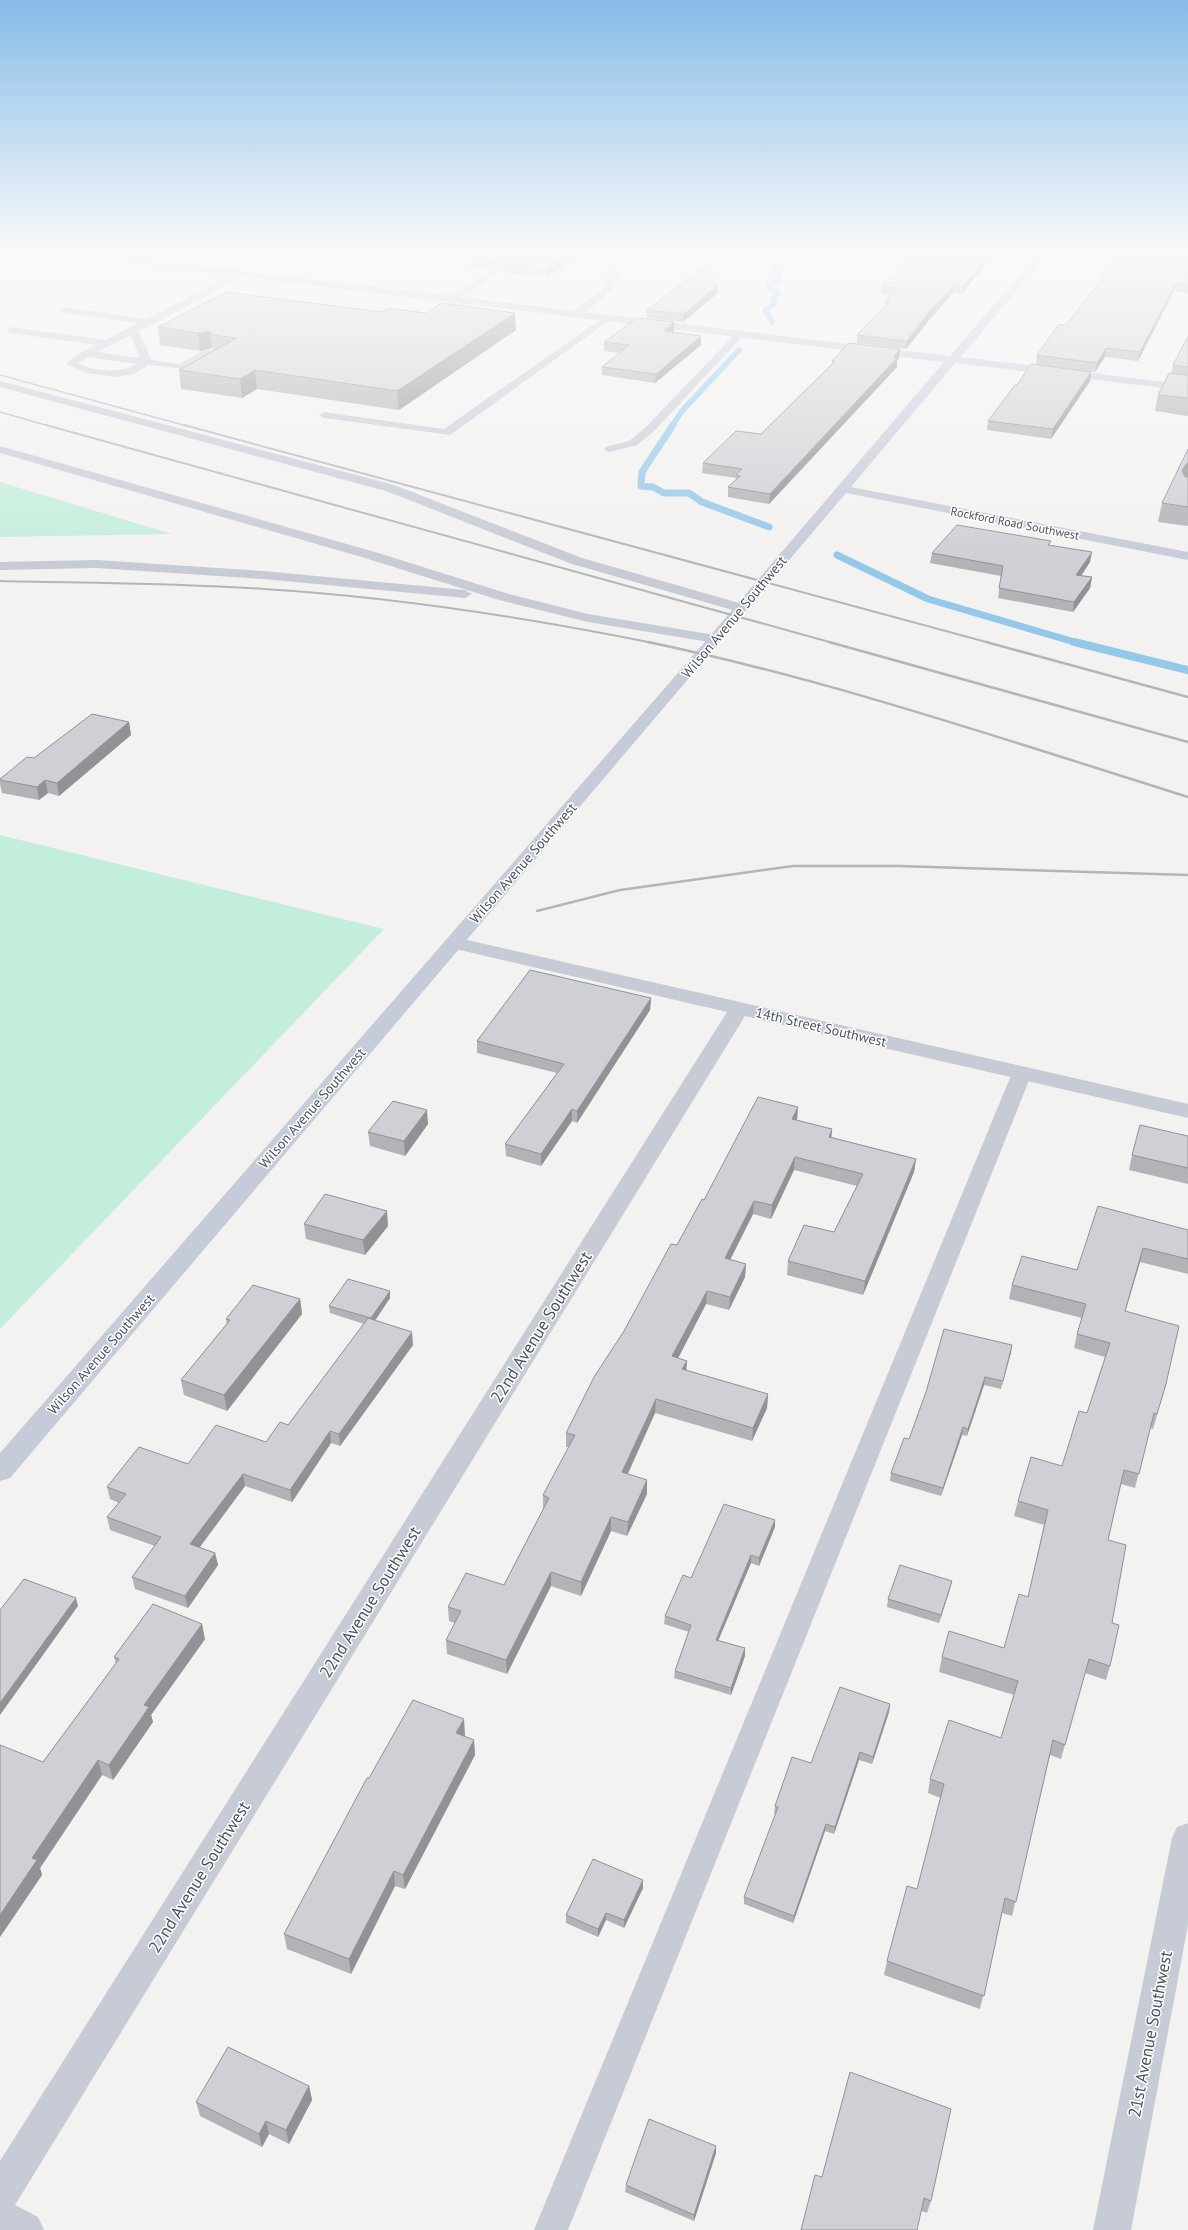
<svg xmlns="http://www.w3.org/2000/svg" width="1188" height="2230" viewBox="0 0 1188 2230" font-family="'PT Sans',sans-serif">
<rect width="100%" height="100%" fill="#f3f2f1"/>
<g fill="#c3eedb">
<path d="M 0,482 L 172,534 L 0,537 Z"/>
<path d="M 0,835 L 384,929 L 0,1329 Z"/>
</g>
<path fill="#93c8e8" d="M 267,252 L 302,252 C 285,260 272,262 253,259 Z"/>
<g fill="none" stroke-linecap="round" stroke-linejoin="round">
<g stroke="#93c8e8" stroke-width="5.5">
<path d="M 772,322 L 765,310 L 774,304 L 773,299 L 778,293 L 768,285 L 780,280 L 774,261 L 783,252"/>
<path d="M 672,426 L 682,411 L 739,350"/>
</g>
<g stroke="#93c8e8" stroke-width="7">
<path d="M 673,425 L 642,472 L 641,486 L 653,487 L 664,493 L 689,493 L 702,502 L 769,527"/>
<path d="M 837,555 L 928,599 L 1078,643"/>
</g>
<path stroke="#93c8e8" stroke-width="8" d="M 1074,642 L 1188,670"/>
<g fill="#c6cbd5" fill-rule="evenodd">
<path d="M 519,252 L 529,252 L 455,301 L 452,302 L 447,299 Z"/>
<path d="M 615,269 L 620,272 C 618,278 616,284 612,289 C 606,297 580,318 571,316 L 571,312 L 601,291 L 610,272 Z"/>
<path d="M 239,270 L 244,273 L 233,282 L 139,331 L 151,360 L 180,364 L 204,350 L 212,350 L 213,352 L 186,369 L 148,365 L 134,374 L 117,377 L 86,373 L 66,364 L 76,355 L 97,345 L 11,333 L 6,330 L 11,327 L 106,340 L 138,323 L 64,313 L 59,310 L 64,307 L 147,319 ZM 131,335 L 140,358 L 97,352 ZM 88,357 L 137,364 C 119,374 97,372 78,363 Z"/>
<path d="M 607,315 L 612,318 L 610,320 L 450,435 L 324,418 L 319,415 L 324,412 L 444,429 Z"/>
<path d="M 740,331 L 745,334 L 743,336 L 653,432 L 637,445 L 610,452 L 606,451 L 604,449 L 606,447 L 629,441 L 645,428 L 737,332 Z"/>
<path d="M 0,381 L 394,485 L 582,558 L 746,605 L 748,608 L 741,612 L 736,611 L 572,564 L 386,491 L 0,387 Z"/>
<path d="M 0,446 L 375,552 L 509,594 L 588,614 L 715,635 L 722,639 L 715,643 L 588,622 L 499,600 L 365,558 L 0,453 Z"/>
<path d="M 97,560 L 263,571 L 465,590 L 472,594 L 465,598 L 263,579 L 97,568 L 0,570 L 0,562 Z"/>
<path d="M 1022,1067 L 1029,1069 L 1032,1073 L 568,2230 L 534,2230 L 1012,1073 L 1015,1069 Z"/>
</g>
<g fill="#c6cbd5" fill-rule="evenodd">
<path d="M 136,252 L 149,252 L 130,262 L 124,262 L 122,260 Z"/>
<path d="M 1039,252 L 1061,252 L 1188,265 L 1188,271 L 1043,256 L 1040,255 Z"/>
<path d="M 454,937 L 1188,1104 L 1188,1118 L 745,1016 L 15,2205 L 38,2217 L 44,2230 L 0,2230 L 0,2161 L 727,1012 L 447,947 L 444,943 L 447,939 Z"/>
<path d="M 1188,1823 L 1188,1925 L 1131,2230 L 1093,2230 L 1172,1838 L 1177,1827 Z"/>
</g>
<path fill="#c5cbd9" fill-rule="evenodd" d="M 56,252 L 85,252 L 950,356 L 1039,252 L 1049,252 L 961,357 L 1188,385 L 1188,391 L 955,363 L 851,487 L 1188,552 L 1188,560 L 846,493 L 10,1478 L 0,1481 L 0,1453 L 710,636 L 944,362 L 61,255 Z"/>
<g stroke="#b4b5bb" stroke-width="1.5">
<path d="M 0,375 L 187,426"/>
<path d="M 0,412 L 49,426"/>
</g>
<g stroke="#b4b5bb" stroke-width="2">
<path d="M 46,425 L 833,643"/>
<path d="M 184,425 L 990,643"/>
<path d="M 0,581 C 88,583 176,583 264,589 C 395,597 524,617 653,643"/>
</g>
<g stroke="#b4b5bb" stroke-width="2.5">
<path d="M 648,642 C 831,680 1009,741 1188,797"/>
<path d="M 829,642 L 1188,742"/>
<path d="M 986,642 L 1188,697"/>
<path d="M 537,911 L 620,890 L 793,866 L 899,866 L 1188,875"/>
</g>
</g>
<g fill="#b2b3b7">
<path d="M 178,252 L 236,252 L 225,258 Z"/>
<path d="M 480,252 L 516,252 L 488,270 L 469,268 L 469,259 Z"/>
<path d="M 583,252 L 547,277 L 502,272 L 502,263 Z"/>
<path d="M 915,252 L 994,252 L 986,261 L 985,265 L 962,294 L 953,293 L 930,319 L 906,349 L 857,343 L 857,335 L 885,306 L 886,299 L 890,295 L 881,294 L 882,286 Z"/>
<path d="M 1124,252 L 1188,252 L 1188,293 L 1174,291 L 1138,361 L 1105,357 L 1095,372 L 1036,365 L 1037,355 L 1066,325 L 1175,262 L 1124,257 Z"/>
<path d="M 718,285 L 718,293 L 683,322 L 647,318 L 647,310 Z"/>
<path d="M 158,327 L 516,330 L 399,410 L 257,389 L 242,398 L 181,389 L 179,370 L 213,351 L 212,348 L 200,351 L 160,345 Z"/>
<path d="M 674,331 L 672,332 L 701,336 L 701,345 L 655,383 L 602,375 L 602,367 L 620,353 L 604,351 L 604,342 Z"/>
<path d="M 1188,336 L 1188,416 L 1155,411 L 1158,395 L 1171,374 L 1173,365 Z"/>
<path d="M 900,349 L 899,358 L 897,361 L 897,367 L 769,504 L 728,497 L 728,487 L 736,479 L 736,478 L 702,473 L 703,463 L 761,434 L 832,365 L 832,361 Z"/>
<path d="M 1090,381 L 1051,439 L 987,430 L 988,421 L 1017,385 Z"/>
<path d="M 1188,449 L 1188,526 L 1158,522 L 1162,503 Z"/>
<path d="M 1050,545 L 1090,562 L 1081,576 L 1092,577 L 1090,588 L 1073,612 L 998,598 L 1001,576 L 930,563 L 932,553 Z"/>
<path d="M 129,722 L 131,735 L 59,796 L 48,793 L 39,800 L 2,793 L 0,784 L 0,779 L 34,758 Z"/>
<path d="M 651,998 L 650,1010 L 577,1123 L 572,1121 L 541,1166 L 506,1156 L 505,1144 L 557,1073 L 477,1053 L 477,1041 Z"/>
<path d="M 798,1107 L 797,1120 L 832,1129 L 831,1137 L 916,1159 L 914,1172 L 863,1295 L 787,1275 L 788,1261 L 834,1232 L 857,1186 L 794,1170 L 771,1219 L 753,1214 L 730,1260 L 746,1264 L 745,1277 L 729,1310 L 706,1304 L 678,1358 L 687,1361 L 686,1370 L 768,1394 L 767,1408 L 752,1441 L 655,1413 L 628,1474 L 647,1480 L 647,1494 L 627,1536 L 611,1531 L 581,1596 L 551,1586 L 507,1674 L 447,1654 L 446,1640 L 455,1623 L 449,1621 L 448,1607 L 504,1585 L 543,1509 L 543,1495 L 569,1447 L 566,1447 L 566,1433 L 624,1331 L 704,1200 Z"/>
<path d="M 428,1124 L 405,1156 L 370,1146 L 368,1132 Z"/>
<path d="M 1188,1136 L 1188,1184 L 1129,1170 L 1132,1155 Z"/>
<path d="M 304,1224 L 388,1226 L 365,1255 L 306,1239 Z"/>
<path d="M 1188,1230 L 1188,1274 L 1140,1262 L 1125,1311 L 1166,1384 L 1153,1429 L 1150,1428 L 1135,1488 L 1121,1484 L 1108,1540 L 1112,1623 L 1110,1666 L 1106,1680 L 1085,1673 L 1061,1759 L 1050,1755 L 1012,1916 L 1002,1913 L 980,2009 L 884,1975 L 887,1961 L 917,1889 L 941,1798 L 928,1793 L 930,1779 L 1001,1738 L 1014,1695 L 939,1672 L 942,1657 L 1004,1648 L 1028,1597 L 1044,1525 L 1014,1516 L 1018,1501 L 1062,1466 L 1087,1413 L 1105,1357 L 1074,1348 L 1077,1334 L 1082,1318 L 1009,1299 L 1012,1285 L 1077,1270 Z"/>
<path d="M 390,1291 L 390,1298 L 375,1321 L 413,1345 L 340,1446 L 331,1443 L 292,1502 L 245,1486 L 200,1547 L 215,1553 L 218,1565 L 188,1608 L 135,1589 L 132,1577 L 155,1546 L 110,1530 L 107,1517 L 119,1503 L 110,1499 L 107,1487 L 266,1442 L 288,1425 L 364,1324 L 330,1313 L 329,1306 Z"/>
<path d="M 300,1299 L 302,1314 L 227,1411 L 184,1395 L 181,1380 L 227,1324 L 226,1319 Z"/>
<path d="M 1012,1345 L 1001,1389 L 984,1385 L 967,1436 L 962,1435 L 941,1496 L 890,1481 L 891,1473 Z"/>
<path d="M 775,1527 L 759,1566 L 751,1563 L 718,1641 L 745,1648 L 745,1656 L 731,1695 L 674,1678 L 675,1671 L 689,1632 L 664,1624 L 665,1616 Z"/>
<path d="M 950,1589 L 939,1623 L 887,1607 L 888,1599 Z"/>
<path d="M 205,1639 L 151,1715 L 153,1722 L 113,1780 L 102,1775 L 40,1868 L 42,1875 L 0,1937 L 43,1762 L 116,1663 L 114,1657 Z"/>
<path d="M 890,1704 L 889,1712 L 872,1764 L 859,1760 L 834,1834 L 825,1831 L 793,1923 L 744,1904 L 744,1897 L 776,1814 L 774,1813 L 775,1806 L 811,1763 Z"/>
<path d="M 465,1735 L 464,1736 L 474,1740 L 475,1755 L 405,1889 L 395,1886 L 351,1974 L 287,1949 L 284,1934 L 369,1778 Z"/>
<path d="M 643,1880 L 643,1888 L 624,1928 L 606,1920 L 598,1937 L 566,1923 L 566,1915 Z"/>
<path d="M 850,2072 L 931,2201 L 927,2213 L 822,2177 Z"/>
<path d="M 309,2086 L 312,2100 L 289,2144 L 269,2134 L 262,2147 L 200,2116 L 196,2102 Z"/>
<path d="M 716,2153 L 694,2221 L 625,2192 L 626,2185 Z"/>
</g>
<g fill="#919295">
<path d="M 224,252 L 236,252 L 225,258 Z"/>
<path d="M 502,252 L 516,252 L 488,270 L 488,261 Z"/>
<path d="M 571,252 L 583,252 L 547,277 L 547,268 Z"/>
<path d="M 988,252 L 994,252 L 986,261 L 985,265 L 962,294 L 963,286 L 983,257 Z"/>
<path d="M 1176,283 L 1174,291 L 1138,361 L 1140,352 Z"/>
<path d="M 718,285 L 718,293 L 683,322 L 684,314 Z"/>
<path d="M 954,285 L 953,293 L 930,319 L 906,349 L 907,341 L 930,311 Z"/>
<path d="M 515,313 L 516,330 L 399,410 L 397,391 Z"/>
<path d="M 674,322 L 674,331 L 664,340 L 664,331 Z"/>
<path d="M 210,331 L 212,348 L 200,351 L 198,333 Z"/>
<path d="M 701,336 L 701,345 L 655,383 L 656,374 Z"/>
<path d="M 1106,348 L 1105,357 L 1095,372 L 1097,363 Z"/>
<path d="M 900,349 L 899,358 L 897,361 L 897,367 L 769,504 L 770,494 L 894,357 Z"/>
<path d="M 255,370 L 257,389 L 242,398 L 240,379 Z"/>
<path d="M 1091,372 L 1090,381 L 1051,439 L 1053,429 Z"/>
<path d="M 1188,463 L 1188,480 L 1182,471 L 1186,464 Z"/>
<path d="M 1092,552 L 1090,562 L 1075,585 L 1076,575 Z"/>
<path d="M 1092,577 L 1090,588 L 1073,612 L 1074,602 Z"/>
<path d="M 129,722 L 131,735 L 59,796 L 57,783 Z"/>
<path d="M 45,780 L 48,793 L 39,800 L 37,787 Z"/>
<path d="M 651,998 L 650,1010 L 577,1123 L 577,1111 Z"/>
<path d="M 798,1107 L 797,1120 L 792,1119 Z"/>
<path d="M 572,1109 L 572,1121 L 541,1166 L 541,1154 Z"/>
<path d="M 427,1110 L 428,1124 L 405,1156 L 404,1141 Z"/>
<path d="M 832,1129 L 831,1142 L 829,1137 Z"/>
<path d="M 795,1157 L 794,1170 L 771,1219 L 772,1205 Z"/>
<path d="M 916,1159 L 914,1172 L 863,1295 L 865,1281 Z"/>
<path d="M 754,1201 L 753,1214 L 724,1272 L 725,1258 Z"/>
<path d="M 387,1211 L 388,1226 L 365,1255 L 363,1240 Z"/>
<path d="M 1143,1248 L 1140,1262 L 1121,1326 L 1125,1311 Z"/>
<path d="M 746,1264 L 745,1277 L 729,1310 L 730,1297 Z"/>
<path d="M 390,1291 L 390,1298 L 371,1326 L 371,1318 Z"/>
<path d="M 707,1291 L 706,1304 L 672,1370 L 672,1356 Z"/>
<path d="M 300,1299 L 302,1314 L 227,1411 L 224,1395 Z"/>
<path d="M 412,1332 L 413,1345 L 340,1446 L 339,1434 Z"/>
<path d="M 1012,1345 L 1011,1353 L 1001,1389 Z"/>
<path d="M 687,1361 L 686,1375 L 682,1369 Z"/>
<path d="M 985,1377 L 984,1385 L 967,1436 L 968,1429 Z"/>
<path d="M 768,1394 L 767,1408 L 752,1441 L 753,1428 Z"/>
<path d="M 656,1399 L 655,1413 L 622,1486 L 622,1472 Z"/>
<path d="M 963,1427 L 962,1435 L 941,1496 L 943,1488 Z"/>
<path d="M 330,1431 L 331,1443 L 292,1502 L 290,1490 Z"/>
<path d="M 243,1474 L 245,1486 L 193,1556 L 190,1544 Z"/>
<path d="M 647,1480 L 647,1494 L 627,1536 L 628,1522 Z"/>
<path d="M 611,1517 L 611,1531 L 581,1596 L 581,1582 Z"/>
<path d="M 775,1520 L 775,1527 L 759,1566 L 759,1558 Z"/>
<path d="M 215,1553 L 218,1565 L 188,1608 L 185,1596 Z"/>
<path d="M 751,1555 L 751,1563 L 715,1648 L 716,1640 Z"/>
<path d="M 551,1572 L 551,1586 L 507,1674 L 506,1660 Z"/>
<path d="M 952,1581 L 950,1589 L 939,1623 L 941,1615 Z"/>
<path d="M 76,1598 L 78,1606 L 0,1715 L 0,1703 Z"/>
<path d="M 202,1624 L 205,1639 L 151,1715 L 153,1722 L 113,1780 L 109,1765 L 144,1705 Z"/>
<path d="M 745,1648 L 745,1656 L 731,1695 L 731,1688 Z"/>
<path d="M 890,1704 L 889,1712 L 872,1764 L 873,1757 Z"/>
<path d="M 464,1719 L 465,1735 L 457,1748 L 456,1733 Z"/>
<path d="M 474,1740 L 475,1755 L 405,1889 L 403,1875 Z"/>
<path d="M 860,1752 L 859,1760 L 834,1834 L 835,1827 Z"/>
<path d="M 98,1760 L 102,1775 L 40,1868 L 42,1875 L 0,1937 L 0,1915 L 32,1858 Z"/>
<path d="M 826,1824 L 825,1831 L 793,1923 L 794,1916 Z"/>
<path d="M 394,1871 L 395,1886 L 351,1974 L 349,1959 Z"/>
<path d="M 643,1880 L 643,1888 L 624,1928 L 624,1920 Z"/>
<path d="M 606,1913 L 606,1920 L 598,1937 L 598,1929 Z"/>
<path d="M 309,2086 L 312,2100 L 289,2144 L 286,2130 Z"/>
<path d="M 266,2121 L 269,2134 L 262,2147 L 259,2134 Z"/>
<path d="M 716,2146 L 716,2153 L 694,2221 L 694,2215 Z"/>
</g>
<g fill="#cfd0d5" stroke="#919295">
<path d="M 480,252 L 502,252 L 488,261 L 469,259 Z"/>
<path d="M 518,252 L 571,252 L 547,268 L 502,263 Z"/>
<path d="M 915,252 L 988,252 L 983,257 L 986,258 L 963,286 L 954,285 L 930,311 L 907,341 L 857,335 L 891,300 L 886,299 L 897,288 L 882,286 Z"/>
<path d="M 1159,252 L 1188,252 L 1188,255 Z"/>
<path d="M 1119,257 L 1188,263 L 1188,284 L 1176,283 L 1140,352 L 1106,348 L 1097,363 L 1037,355 L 1059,324 L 1066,325 Z"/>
<path d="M 704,267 L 718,285 L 684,314 L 647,310 Z"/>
<path d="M 226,292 L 382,312 L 388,308 L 426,313 L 442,303 L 515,313 L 397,391 L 255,370 L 240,379 L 179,370 L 237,338 L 212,335 L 210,331 L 198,333 L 158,327 Z"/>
<path d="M 637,318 L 674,322 L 664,331 L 701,336 L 656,374 L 602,367 L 629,345 L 604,342 Z"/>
<path d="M 1188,336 L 1188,367 L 1173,365 Z"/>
<path d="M 849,343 L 900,349 L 894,357 L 897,358 L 770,494 L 728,487 L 740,476 L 736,475 L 742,469 L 703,463 L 736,431 L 761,434 L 835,361 L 832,361 Z"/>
<path d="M 1031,364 L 1091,372 L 1053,429 L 988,421 L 1015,385 L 1017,385 Z"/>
<path d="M 1169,373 L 1188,375 L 1188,398 L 1158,395 Z"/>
<path d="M 1188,449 L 1188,463 L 1186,464 L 1182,471 L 1185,477 L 1188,477 L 1188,507 L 1162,503 Z"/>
<path d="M 957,525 L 1051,541 L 1048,545 L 1092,552 L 1076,575 L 1092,577 L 1074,602 L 999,588 L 1003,566 L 932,553 Z"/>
<path d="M 92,714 L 129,722 L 57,783 L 45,780 L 37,787 L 0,780 L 0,779 L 27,757 L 34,758 Z"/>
<path d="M 530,970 L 651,998 L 577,1111 L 572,1109 L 541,1154 L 505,1144 L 564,1064 L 477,1041 Z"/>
<path d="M 758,1097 L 798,1107 L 792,1119 L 832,1129 L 829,1137 L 916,1159 L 865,1281 L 788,1261 L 804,1225 L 834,1232 L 863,1174 L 795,1157 L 772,1205 L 754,1201 L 725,1258 L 746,1264 L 730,1297 L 707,1291 L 672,1356 L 687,1361 L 682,1369 L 768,1394 L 753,1428 L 656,1399 L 622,1472 L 647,1480 L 628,1522 L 611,1517 L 581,1582 L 551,1572 L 506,1660 L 446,1640 L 461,1611 L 448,1607 L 466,1573 L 504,1585 L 549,1498 L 543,1495 L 575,1435 L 566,1433 L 594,1377 L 624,1331 L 671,1244 L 677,1245 L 702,1199 L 704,1200 Z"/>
<path d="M 393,1101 L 427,1110 L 404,1141 L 368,1132 Z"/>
<path d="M 1140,1125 L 1188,1136 L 1188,1168 L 1132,1155 Z"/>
<path d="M 325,1194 L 387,1211 L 363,1240 L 304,1224 Z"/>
<path d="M 1098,1206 L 1188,1230 L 1188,1259 L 1143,1248 L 1125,1311 L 1179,1326 L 1166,1384 L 1157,1414 L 1154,1413 L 1139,1474 L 1124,1470 L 1108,1540 L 1126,1545 L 1112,1623 L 1119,1625 L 1110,1666 L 1089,1659 L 1065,1745 L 1053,1740 L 1016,1902 L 1005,1898 L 984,1996 L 887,1961 L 907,1886 L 917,1889 L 944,1784 L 930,1779 L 949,1720 L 1001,1738 L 1018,1681 L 942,1657 L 949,1631 L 1004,1648 L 1019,1594 L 1028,1597 L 1048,1510 L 1018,1501 L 1031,1457 L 1062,1466 L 1079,1411 L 1087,1413 L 1110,1343 L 1077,1334 L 1086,1304 L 1012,1285 L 1022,1256 L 1077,1270 Z"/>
<path d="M 348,1279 L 390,1291 L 371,1318 L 329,1306 Z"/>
<path d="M 253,1285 L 300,1299 L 224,1395 L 181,1380 L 230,1320 L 226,1319 Z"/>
<path d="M 368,1318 L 412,1332 L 339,1434 L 330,1431 L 290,1490 L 243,1474 L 190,1544 L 215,1553 L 185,1596 L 132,1577 L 161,1537 L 107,1517 L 126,1494 L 107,1487 L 139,1447 L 188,1464 L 216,1425 L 266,1442 L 280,1422 L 288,1425 Z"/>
<path d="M 944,1329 L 1012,1345 L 1003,1381 L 985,1377 L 968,1429 L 963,1427 L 943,1488 L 891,1473 L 904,1438 L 909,1439 L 926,1392 Z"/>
<path d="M 724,1504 L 775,1520 L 759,1558 L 751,1555 L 716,1640 L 745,1648 L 731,1688 L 675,1671 L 691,1625 L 665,1616 L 683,1575 L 691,1578 Z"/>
<path d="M 900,1565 L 952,1581 L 941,1615 L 888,1599 Z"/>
<path d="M 24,1579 L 76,1598 L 0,1703 L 0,1610 Z"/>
<path d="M 153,1604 L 202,1624 L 144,1705 L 149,1707 L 109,1765 L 98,1760 L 32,1858 L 37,1860 L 0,1915 L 0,1745 L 43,1762 L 119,1659 L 114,1657 Z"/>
<path d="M 840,1687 L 890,1704 L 873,1757 L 860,1752 L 835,1827 L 826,1824 L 794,1916 L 744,1897 L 778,1807 L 775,1806 L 792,1757 L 811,1763 Z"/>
<path d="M 413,1700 L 464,1719 L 456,1733 L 474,1740 L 403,1875 L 394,1871 L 349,1959 L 284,1934 L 367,1778 L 369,1778 Z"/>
<path d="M 593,1859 L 643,1880 L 624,1920 L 606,1913 L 598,1929 L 566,1915 Z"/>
<path d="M 228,2047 L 309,2086 L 286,2130 L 266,2121 L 259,2134 L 196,2102 Z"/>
<path d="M 850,2072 L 951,2109 L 931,2201 L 924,2198 L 917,2230 L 801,2230 L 815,2175 L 822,2177 Z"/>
<path d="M 649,2119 L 716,2146 L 694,2215 L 626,2185 Z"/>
</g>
<linearGradient id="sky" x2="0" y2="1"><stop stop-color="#86bce8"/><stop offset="0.45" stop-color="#faf9f9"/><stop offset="1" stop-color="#faf9f9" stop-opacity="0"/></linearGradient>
<rect width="1188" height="564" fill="url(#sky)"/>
<g text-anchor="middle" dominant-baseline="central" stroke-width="3" stroke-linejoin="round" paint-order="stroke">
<g font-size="12" fill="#4a515e" stroke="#fff">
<text transform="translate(1015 523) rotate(11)">Rockford Road Southwest</text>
</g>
<g font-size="14" fill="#4a515e" stroke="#fff">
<text transform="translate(734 617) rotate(-50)">Wilson Avenue Southwest</text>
<text transform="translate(523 863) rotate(-49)">Wilson Avenue Southwest</text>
<text transform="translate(821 1027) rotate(13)">14th Street Southwest</text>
<text transform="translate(312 1108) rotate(-49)">Wilson Avenue Southwest</text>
<text transform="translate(101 1354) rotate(-49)">Wilson Avenue Southwest</text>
</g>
<g font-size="17" fill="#4a515e" stroke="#fff">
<text transform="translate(541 1327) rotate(-58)">22nd Avenue Southwest</text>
<text transform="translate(370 1602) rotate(-58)">22nd Avenue Southwest</text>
<text transform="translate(199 1877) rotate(-58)">22nd Avenue Southwest</text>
<text transform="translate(1150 2034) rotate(-79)">21st Avenue Southwest</text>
</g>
</g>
</svg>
